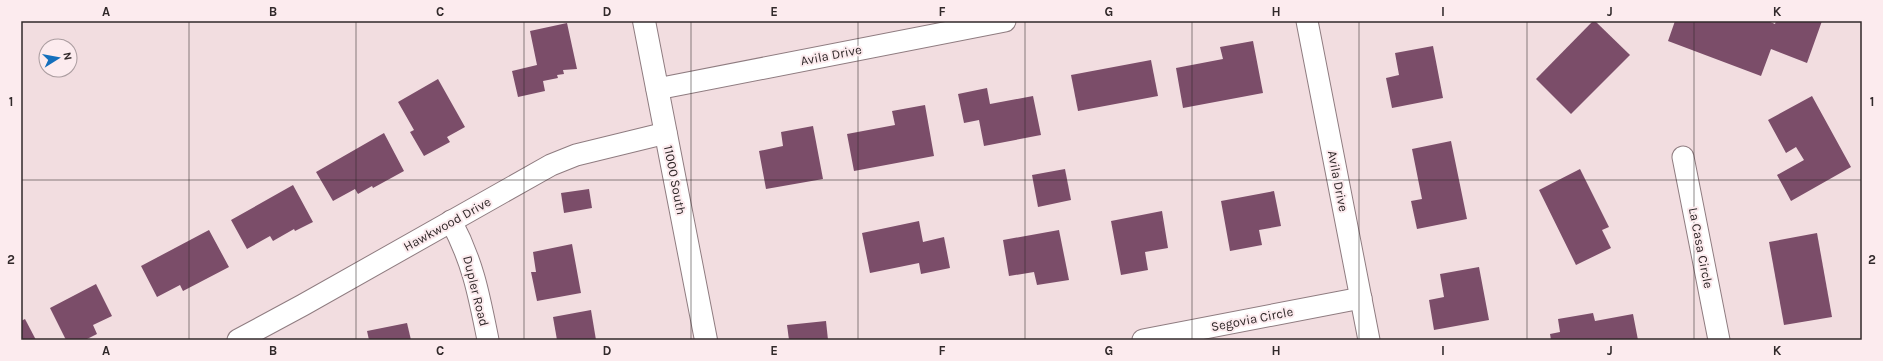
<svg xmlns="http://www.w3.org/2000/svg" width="1883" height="361" viewBox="0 0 1883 361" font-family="Karla,sans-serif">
<rect width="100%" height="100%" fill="#f2dde0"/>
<g fill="#7b4d69">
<path d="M 1593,21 L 1595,21 L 1630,55 L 1571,114 L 1536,79 Z"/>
<path d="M 1675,21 L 1768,21 L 1775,24 L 1776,21 L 1822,21 L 1807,63 L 1771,49 L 1761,76 L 1668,41 Z"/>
<path d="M 567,23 L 577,69 L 563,70 L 564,74 L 557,75 L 558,78 L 543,81 L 545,91 L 518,97 L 512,71 L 537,65 L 530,31 Z"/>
<path d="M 1253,41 L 1263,93 L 1183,108 L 1176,68 L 1223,59 L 1220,47 Z"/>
<path d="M 1433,46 L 1443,98 L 1392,108 L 1386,78 L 1399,75 L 1395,53 Z"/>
<path d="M 1151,60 L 1158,96 L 1078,111 L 1071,75 Z"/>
<path d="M 438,79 L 465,127 L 447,137 L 450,142 L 424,156 L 410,132 L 414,130 L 398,102 Z"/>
<path d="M 987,88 L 990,104 L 1033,96 L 1041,135 L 984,146 L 979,120 L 964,123 L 958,94 Z"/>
<path d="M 1812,96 L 1851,167 L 1791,201 L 1777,175 L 1804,160 L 1796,147 L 1786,153 L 1768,120 Z"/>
<path d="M 925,105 L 934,156 L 854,171 L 847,134 L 895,125 L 892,111 Z"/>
<path d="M 813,126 L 823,179 L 766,189 L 759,151 L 783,146 L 781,132 Z"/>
<path d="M 384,133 L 404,171 L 373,188 L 372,186 L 358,194 L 355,189 L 333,201 L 316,172 Z"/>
<path d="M 1451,141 L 1467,219 L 1417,229 L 1411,201 L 1422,199 L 1412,149 Z"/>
<path d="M 1065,169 L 1071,200 L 1038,207 L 1032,175 Z"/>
<path d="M 1580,169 L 1609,227 L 1602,230 L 1611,248 L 1576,265 L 1539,190 Z"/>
<path d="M 293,185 L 313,222 L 295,231 L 294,229 L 273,241 L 270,236 L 247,249 L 231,220 Z"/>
<path d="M 589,189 L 592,208 L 564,213 L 561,193 Z"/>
<path d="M 1274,191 L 1281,226 L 1259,230 L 1262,245 L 1230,251 L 1221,201 Z"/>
<path d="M 1162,211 L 1168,248 L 1145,252 L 1148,270 L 1121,275 L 1111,221 Z"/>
<path d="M 919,221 L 923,242 L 944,237 L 950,268 L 921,274 L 919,263 L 870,273 L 862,233 Z"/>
<path d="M 209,230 L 229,267 L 183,291 L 180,285 L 157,297 L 141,266 Z"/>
<path d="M 1059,230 L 1069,280 L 1037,285 L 1034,272 L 1009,276 L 1003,240 Z"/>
<path d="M 1817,233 L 1832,317 L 1784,325 L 1769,242 Z"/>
<path d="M 572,244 L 581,293 L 537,301 L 531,272 L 536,272 L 533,252 Z"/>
<path d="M 1479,267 L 1489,320 L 1434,330 L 1429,300 L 1444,297 L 1440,274 Z"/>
<path d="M 96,284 L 112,316 L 93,325 L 97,334 L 85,340 L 66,340 L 50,308 Z"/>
<path d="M 591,310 L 596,340 L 557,340 L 553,317 Z"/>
<path d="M 1593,313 L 1595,321 L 1633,314 L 1638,340 L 1551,340 L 1550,334 L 1560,332 L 1558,319 Z"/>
<path d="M 25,319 L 36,340 L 21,340 L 21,321 Z"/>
<path d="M 826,321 L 828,340 L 789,340 L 787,325 Z"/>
<path d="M 407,323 L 411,340 L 369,340 L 367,331 Z"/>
</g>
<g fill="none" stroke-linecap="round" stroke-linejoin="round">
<defs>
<g id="minor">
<path d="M 1307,21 L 1369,340"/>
<path d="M 657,89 L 1005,21"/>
<path d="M 1683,157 L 1719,340"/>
<path d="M 451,221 C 473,262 479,295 488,340"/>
<path d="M 238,340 L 303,305 L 551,165 L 576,155 L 666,133"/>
<path d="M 1143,340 L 1361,298"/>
</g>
<path id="tertiary" d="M 644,21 L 706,340"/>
</defs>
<use href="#minor" stroke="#8f7c80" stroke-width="23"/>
<use href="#tertiary" stroke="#8f7c80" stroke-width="24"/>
<use href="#minor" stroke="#fff" stroke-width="21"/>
<use href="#tertiary" stroke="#fff" stroke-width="22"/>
</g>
<path fill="none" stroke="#31292a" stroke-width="1" stroke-opacity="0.55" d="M 189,21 L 189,340M 356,21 L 356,340M 524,21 L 524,340M 691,21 L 691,340M 858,21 L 858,340M 1025,21 L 1025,340M 1192,21 L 1192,340M 1359,21 L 1359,340M 1527,21 L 1527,340M 1694,21 L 1694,340M 21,180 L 1862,180"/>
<g text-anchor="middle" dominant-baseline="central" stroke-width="4" stroke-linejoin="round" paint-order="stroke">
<g font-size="13" fill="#31292a" stroke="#fcebee">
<text transform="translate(831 55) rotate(-11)">Avila Drive</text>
<text transform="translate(675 180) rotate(79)">11000 South</text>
<text transform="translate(1338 181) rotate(79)">Avila Drive</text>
<text transform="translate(447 224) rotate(-29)">Hawkwood Drive</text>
<text transform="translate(1701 248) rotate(79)">La Casa Circle</text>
<text transform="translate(476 291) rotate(76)">Dupler Road</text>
<text transform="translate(1252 319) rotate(-11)">Segovia Circle</text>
</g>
</g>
<rect width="1883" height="361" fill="none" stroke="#fcebee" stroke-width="44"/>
<g transform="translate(58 58) rotate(79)"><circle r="19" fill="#fcebee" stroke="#ab9da0"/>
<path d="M0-3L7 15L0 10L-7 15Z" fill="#146fbc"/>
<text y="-6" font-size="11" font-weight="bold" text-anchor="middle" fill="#31292a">N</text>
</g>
<rect x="22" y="22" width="1839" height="317" fill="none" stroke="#31292a" stroke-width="1.5"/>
<g font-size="13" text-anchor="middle" font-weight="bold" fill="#31292a">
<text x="106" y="16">A</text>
<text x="273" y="16">B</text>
<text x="440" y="16">C</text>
<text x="607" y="16">D</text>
<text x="774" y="16">E</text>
<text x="942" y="16">F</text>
<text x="1109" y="16">G</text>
<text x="1276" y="16">H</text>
<text x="1443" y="16">I</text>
<text x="1610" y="16">J</text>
<text x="1777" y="16">K</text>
<text x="11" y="106">1</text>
<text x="1872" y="106">1</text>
<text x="11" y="264">2</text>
<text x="1872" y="264">2</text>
<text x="106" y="355">A</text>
<text x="273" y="355">B</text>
<text x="440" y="355">C</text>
<text x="607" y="355">D</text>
<text x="774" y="355">E</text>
<text x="942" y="355">F</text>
<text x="1109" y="355">G</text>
<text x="1276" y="355">H</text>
<text x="1443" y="355">I</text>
<text x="1610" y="355">J</text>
<text x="1777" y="355">K</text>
</g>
</svg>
